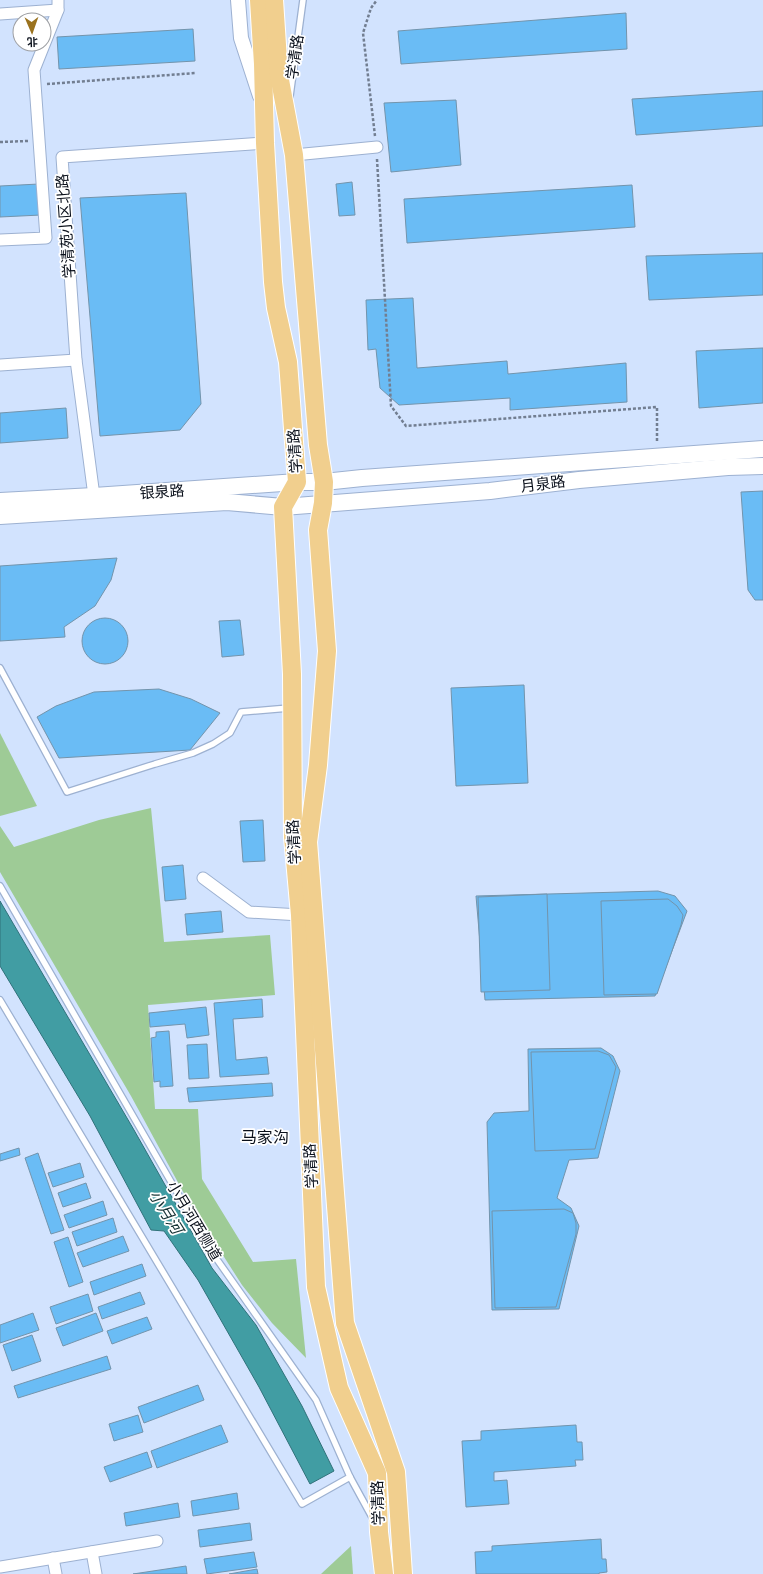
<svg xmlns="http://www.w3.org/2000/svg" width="763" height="1574" viewBox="0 0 763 1574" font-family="Cabin,'Noto Sans SC',sans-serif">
<rect width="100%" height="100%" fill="#d2e3fe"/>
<g fill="#9ecb96">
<path d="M 0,733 L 37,806 L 0,816 Z"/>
<path d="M 151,808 L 164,942 L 270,935 L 275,995 L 148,1005 L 155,1109 L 198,1109 L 202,1179 L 253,1262 L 296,1259 L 306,1358 L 272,1323 L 242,1285 L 187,1199 L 131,1096 L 0,872 L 0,826 L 14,847 L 99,820 Z"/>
<path d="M 351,1546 L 353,1574 L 321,1574 Z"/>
</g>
<path fill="#419da3" stroke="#30727a" d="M 0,901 L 134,1130 L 212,1268 L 256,1325 L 302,1406 L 334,1471 L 310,1484 L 259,1387 L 198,1280 L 164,1231 L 151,1230 L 90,1116 L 0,966 Z"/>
<g fill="#6abcf5" stroke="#7394ac">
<path d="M 626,13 L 627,49 L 401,64 L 398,31 Z"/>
<path d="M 193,29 L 195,61 L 59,69 L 57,37 Z"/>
<path d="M 763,91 L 763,126 L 636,135 L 632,99 Z"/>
<path d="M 456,100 L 461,165 L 391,172 L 384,103 Z"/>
<path d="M 352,182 L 355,215 L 339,216 L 336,184 Z"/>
<path d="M 39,184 L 41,215 L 0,217 L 0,186 Z"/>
<path d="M 632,185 L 635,227 L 407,243 L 404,199 Z"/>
<path d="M 186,193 L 201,404 L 180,430 L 100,436 L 80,198 Z"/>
<path d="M 763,253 L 763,295 L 649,300 L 646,256 Z"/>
<path d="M 413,298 L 417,368 L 507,361 L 508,374 L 626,363 L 627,402 L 510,410 L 510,398 L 399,405 L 380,388 L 376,349 L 368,350 L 366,300 Z"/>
<path d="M 763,348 L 763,403 L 699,408 L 696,351 Z"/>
<path d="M 66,408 L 68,438 L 0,443 L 0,413 Z"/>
<path d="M 763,491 L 763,600 L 755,600 L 748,590 L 741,492 Z"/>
<path d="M 117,558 L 111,580 L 95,606 L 64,627 L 65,637 L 0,641 L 0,566 Z"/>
<circle cx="105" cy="641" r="23"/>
<path d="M 240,620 L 244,655 L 222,657 L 219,621 Z"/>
<path d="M 524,685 L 528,783 L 456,786 L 451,688 Z"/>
<path d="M 159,689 L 191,699 L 220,713 L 190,750 L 59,758 L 37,717 L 56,706 L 94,692 Z"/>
<path d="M 263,820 L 265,861 L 243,862 L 240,821 Z"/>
<path d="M 183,865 L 186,899 L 165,901 L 162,867 Z"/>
<path d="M 658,891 L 675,896 L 687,911 L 655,996 L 485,1000 L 476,896 Z"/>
<path d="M 547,894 L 550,990 L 481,992 L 478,897 Z"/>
<path d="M 668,899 L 677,906 L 683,915 L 681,925 L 657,994 L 604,995 L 601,901 Z"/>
<path d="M 221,911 L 223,932 L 187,935 L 185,914 Z"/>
<path d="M 262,999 L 263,1017 L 233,1019 L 236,1060 L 267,1057 L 269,1074 L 220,1077 L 214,1003 Z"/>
<path d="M 206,1007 L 209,1035 L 187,1038 L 185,1024 L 150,1027 L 149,1013 Z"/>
<path d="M 169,1031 L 173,1086 L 160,1087 L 160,1081 L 154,1082 L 151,1038 L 156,1037 L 156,1032 Z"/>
<path d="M 207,1044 L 209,1078 L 189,1079 L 187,1045 Z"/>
<path d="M 601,1048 L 613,1056 L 620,1071 L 598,1158 L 569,1160 L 557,1198 L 571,1208 L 579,1226 L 559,1309 L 492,1310 L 487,1122 L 494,1113 L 529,1111 L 528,1049 Z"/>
<path d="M 598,1051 L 609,1055 L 616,1067 L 595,1149 L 535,1151 L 531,1052 Z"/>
<path d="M 272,1083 L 273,1096 L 189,1102 L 187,1088 Z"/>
<path d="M 19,1148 L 20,1155 L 0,1161 L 0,1154 Z"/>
<path d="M 38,1153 L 64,1230 L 51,1234 L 25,1158 Z"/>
<path d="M 80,1163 L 84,1177 L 53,1187 L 48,1173 Z"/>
<path d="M 86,1183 L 91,1198 L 63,1207 L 58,1193 Z"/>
<path d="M 103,1201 L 107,1215 L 69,1228 L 64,1215 Z"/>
<path d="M 564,1209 L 573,1213 L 576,1223 L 576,1234 L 556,1307 L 495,1308 L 492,1211 Z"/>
<path d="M 113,1218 L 117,1232 L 77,1246 L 72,1232 Z"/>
<path d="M 123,1236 L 129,1251 L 83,1267 L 77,1253 Z"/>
<path d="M 68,1237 L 83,1282 L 69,1287 L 54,1242 Z"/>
<path d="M 142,1264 L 146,1276 L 94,1295 L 90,1282 Z"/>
<path d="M 140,1292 L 145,1304 L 102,1319 L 98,1307 Z"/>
<path d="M 88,1294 L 93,1311 L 56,1324 L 50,1307 Z"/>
<path d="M 33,1313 L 39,1330 L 0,1343 L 0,1325 Z"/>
<path d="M 96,1313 L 103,1331 L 63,1346 L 56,1328 Z"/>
<path d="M 147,1317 L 152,1329 L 112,1344 L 107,1331 Z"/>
<path d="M 32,1335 L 41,1361 L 12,1371 L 3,1345 Z"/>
<path d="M 107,1356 L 111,1369 L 18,1398 L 14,1386 Z"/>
<path d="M 198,1385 L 204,1400 L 144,1423 L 138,1407 Z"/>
<path d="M 138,1415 L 143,1432 L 114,1441 L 109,1424 Z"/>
<path d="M 221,1425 L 228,1442 L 157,1468 L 151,1451 Z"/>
<path d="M 576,1425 L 577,1442 L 582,1442 L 583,1460 L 575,1460 L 576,1466 L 494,1472 L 494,1481 L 507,1480 L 509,1504 L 466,1507 L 462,1441 L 481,1440 L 481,1431 Z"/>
<path d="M 147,1452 L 152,1467 L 110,1482 L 104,1467 Z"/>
<path d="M 237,1493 L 239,1509 L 193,1516 L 191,1501 Z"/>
<path d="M 178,1503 L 180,1517 L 126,1526 L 124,1513 Z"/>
<path d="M 250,1523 L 252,1540 L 200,1547 L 198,1530 Z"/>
<path d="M 601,1539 L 602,1559 L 606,1559 L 607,1572 L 599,1573 L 599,1574 L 476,1574 L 475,1552 L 492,1551 L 492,1546 Z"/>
<path d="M 254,1552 L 257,1567 L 207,1574 L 204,1559 Z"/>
<path d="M 186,1566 L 187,1574 L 133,1574 Z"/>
<path d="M 257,1569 L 258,1574 L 229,1574 Z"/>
</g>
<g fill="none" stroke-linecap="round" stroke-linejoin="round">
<defs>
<g id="service">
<path d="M 290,96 L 303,0"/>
<path d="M 0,668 L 67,792 L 155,764 L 193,753 L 213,744 L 230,733 L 241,712 L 289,708"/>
<path d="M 0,886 L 211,1251 L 316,1400 L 350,1477 L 373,1519"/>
<path d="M 0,1000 L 302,1504 L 350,1477"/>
</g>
<g id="minor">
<path d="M 0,14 L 58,10"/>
<path d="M 294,155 L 377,147"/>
<path d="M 0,240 L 46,238 L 34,70 L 58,10 L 58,0"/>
<path d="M 0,365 L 76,360"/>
<path d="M 94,496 L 76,360 L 62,157 L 265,143"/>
<path d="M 203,878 L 249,912 L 300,915"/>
<path d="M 92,1552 L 96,1574"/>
<path d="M 53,1558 L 56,1574"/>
<path d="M 0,1567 L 157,1541"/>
</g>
<path id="tertiary" d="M 238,0 L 241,38 L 260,96"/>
<g id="secondary">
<path d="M 0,501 L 94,496 L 297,482 L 324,482 L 362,478 L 763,449"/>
<path d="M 0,516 L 227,502 L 283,507 L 490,491 L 579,480 L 728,467 L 763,466"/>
</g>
<g id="primary">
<path d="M 259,0 L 263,64 L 265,143 L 273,282 L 276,308 L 288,362 L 297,482 L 283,507 L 292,674 L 293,837 L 300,915 L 316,1287 L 339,1388 L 377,1473 L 379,1532 L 384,1574"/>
<path d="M 274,0 L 279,75 L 294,155 L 318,445 L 324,482 L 323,503 L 318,530 L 327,651 L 318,765 L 308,842 L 345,1323 L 396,1472 L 403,1574"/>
</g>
</defs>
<use href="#service" stroke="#9db1d1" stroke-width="8"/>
<use href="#minor" stroke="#9db1d1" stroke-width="13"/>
<use href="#tertiary" stroke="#9db1d1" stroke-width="16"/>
<use href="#secondary" stroke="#9db1d1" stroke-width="18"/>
<use href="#primary" stroke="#fff" stroke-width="20"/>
<g stroke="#727e91" stroke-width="2.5" stroke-dasharray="3 2" stroke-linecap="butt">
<path d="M 47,84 L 196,73"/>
<path d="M 375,136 L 363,33 L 371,8 L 377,0"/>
<path d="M 0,142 L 28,141"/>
<path d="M 377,159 L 391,406 L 406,426 L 657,407 L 657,443"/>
</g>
<use href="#service" stroke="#fff" stroke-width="5.5"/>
<use href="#minor" stroke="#fff" stroke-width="11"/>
<use href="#tertiary" stroke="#fff" stroke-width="14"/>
<use href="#secondary" stroke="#fff" stroke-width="16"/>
<use href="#primary" stroke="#f1cf8e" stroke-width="18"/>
</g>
<g text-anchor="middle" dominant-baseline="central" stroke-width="3.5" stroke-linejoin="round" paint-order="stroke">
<g font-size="15" fill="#090f1a" stroke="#fff">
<text transform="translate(295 57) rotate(-82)">学清路</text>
<text transform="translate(66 226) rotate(-94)">学清苑小区北路</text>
<text transform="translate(295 451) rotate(-94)">学清路</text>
<text transform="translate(543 484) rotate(-7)">月泉路</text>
<text transform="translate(162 492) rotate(-4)">银泉路</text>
<text transform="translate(294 842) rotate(-93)">学清路</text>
<text transform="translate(311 1166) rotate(-93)">学清路</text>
<text transform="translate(194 1221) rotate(59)">小月河西侧道</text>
<text transform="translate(378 1503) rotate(-92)">学清路</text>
</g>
<g font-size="16" fill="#090f1a" stroke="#fff">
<text x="265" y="1137">马家沟</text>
</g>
<g font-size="16" font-style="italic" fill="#153234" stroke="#fff">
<text transform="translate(166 1212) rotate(58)">小月河</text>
</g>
</g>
<g transform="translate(32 32) rotate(178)"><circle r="19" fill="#ffffff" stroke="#9d9fa3"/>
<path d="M0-3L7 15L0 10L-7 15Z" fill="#9a721e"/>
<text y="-6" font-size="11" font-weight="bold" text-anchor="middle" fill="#090f1a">北</text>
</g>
</svg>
